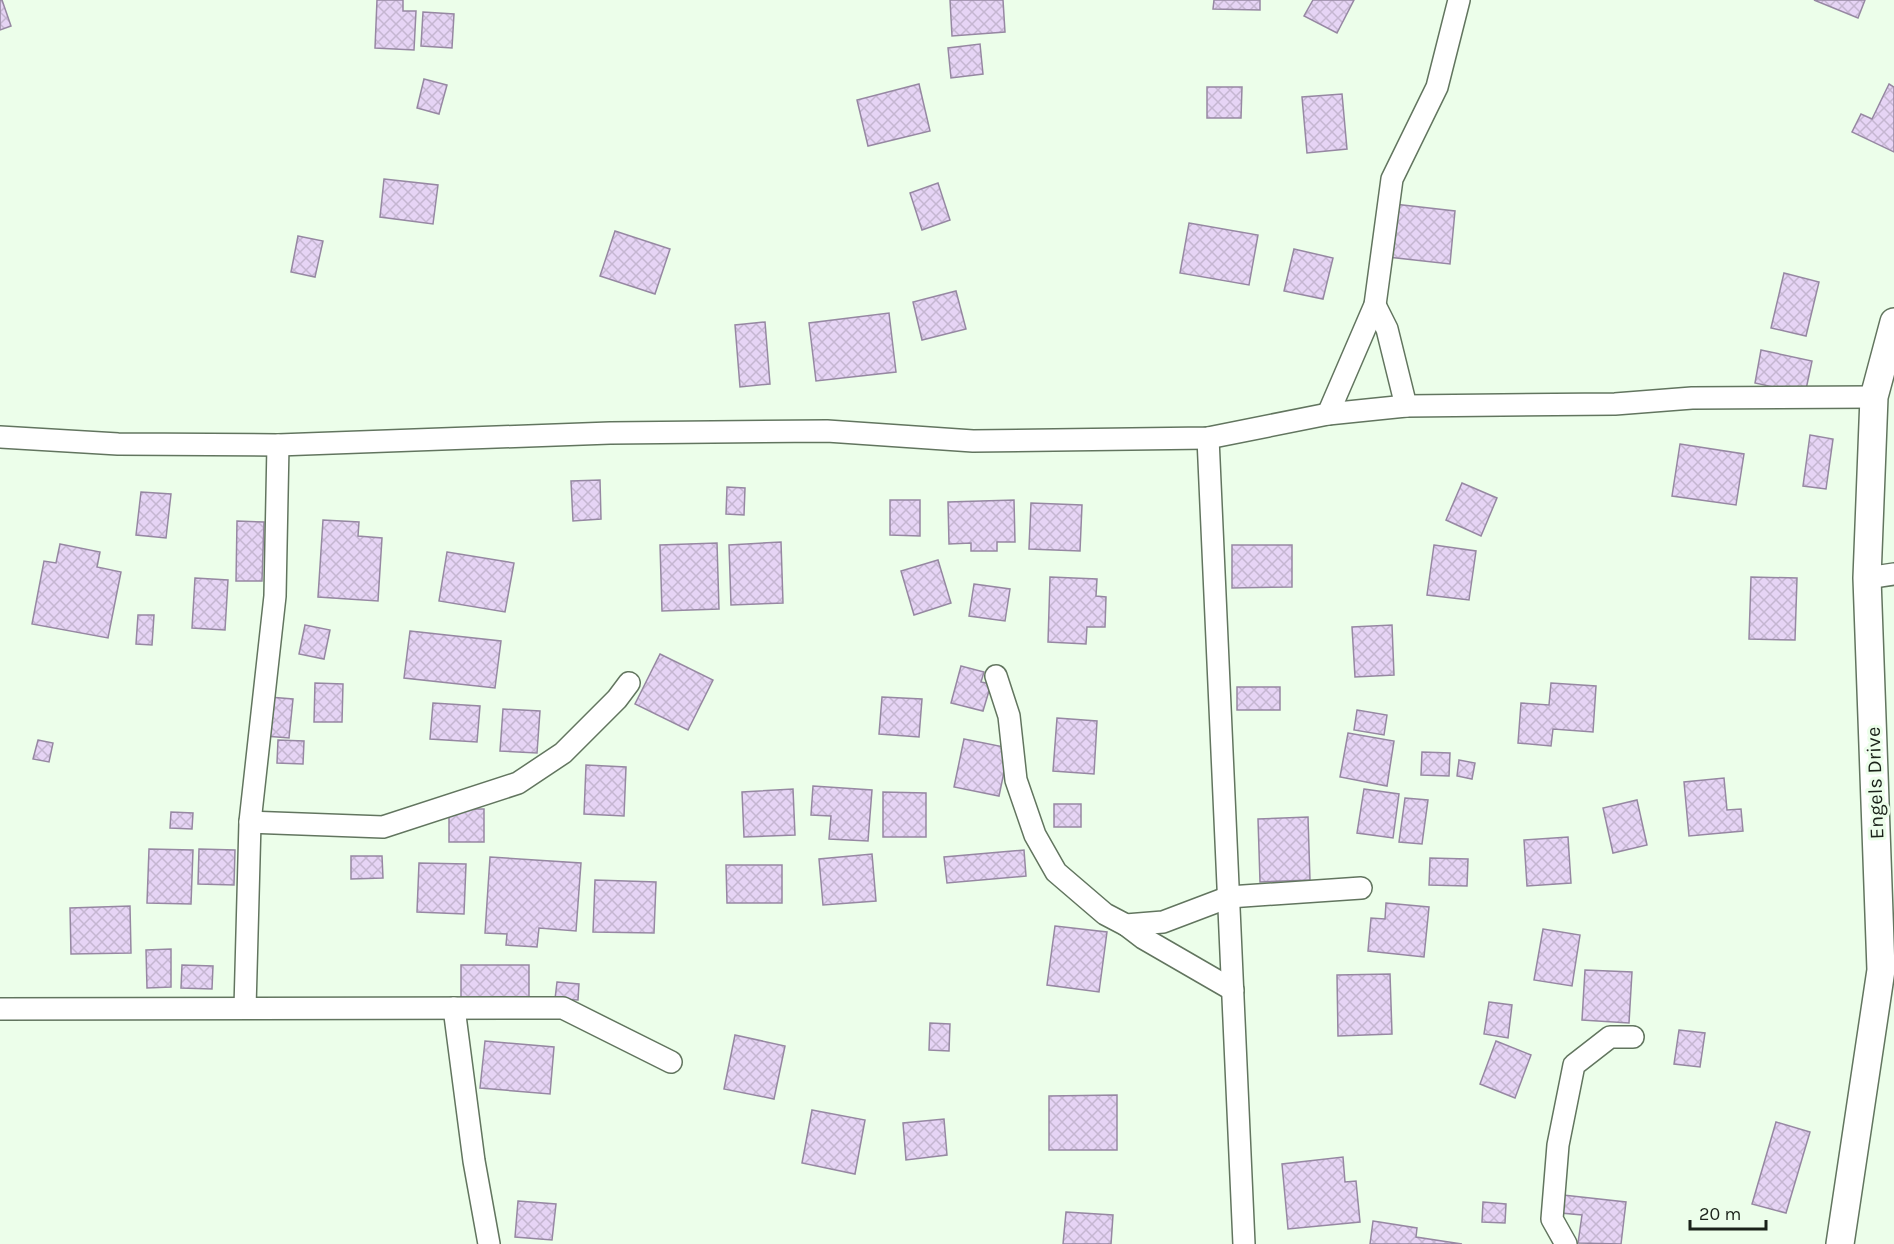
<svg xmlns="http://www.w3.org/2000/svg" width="1894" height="1244" viewBox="0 0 1894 1244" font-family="Karla,sans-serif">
<defs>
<pattern id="building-cross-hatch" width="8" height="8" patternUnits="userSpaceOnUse" patternTransform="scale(1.5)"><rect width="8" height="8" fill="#e6d4f5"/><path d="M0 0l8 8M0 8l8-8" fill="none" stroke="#c5b6d1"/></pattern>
</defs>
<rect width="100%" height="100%" fill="#ecfeea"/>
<g fill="url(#building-cross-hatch)" stroke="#9688a2" stroke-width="1.5">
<path d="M 0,0 L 2,0 L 11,26 L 0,30 Z"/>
<path d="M 377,0 L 403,0 L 403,11 L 416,11 L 414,50 L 375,48 Z"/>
<path d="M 950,0 L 1003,0 L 1005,32 L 952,36 Z"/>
<path d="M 1214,0 L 1260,0 L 1260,10 L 1213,9 Z"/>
<path d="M 1313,0 L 1354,0 L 1337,33 L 1304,16 Z"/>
<path d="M 1814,0 L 1865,0 L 1858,18 Z"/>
<path d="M 423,12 L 454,14 L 452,48 L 421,46 Z"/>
<path d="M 980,44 L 983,74 L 951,78 L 948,48 Z"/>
<path d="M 424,79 L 447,85 L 439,114 L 417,108 Z"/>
<path d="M 919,84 L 930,131 L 868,146 L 857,100 Z"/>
<path d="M 1889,84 L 1894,87 L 1894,152 L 1852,132 L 1861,114 L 1872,119 Z"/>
<path d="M 1207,87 L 1242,87 L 1241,118 L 1207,118 Z"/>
<path d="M 1342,94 L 1347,149 L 1307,153 L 1302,97 Z"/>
<path d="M 384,179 L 438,185 L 433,224 L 380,217 Z"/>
<path d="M 938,183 L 950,220 L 922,230 L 910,193 Z"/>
<path d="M 1394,204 L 1455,211 L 1450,264 L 1388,257 Z"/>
<path d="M 1189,223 L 1258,235 L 1249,285 L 1180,273 Z"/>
<path d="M 615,231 L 670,249 L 655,294 L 600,276 Z"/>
<path d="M 298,236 L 323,241 L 315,277 L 291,272 Z"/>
<path d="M 1294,249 L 1333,258 L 1323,299 L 1284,291 Z"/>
<path d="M 1784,273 L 1819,282 L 1806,336 L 1771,328 Z"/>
<path d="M 956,291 L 966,329 L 922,340 L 913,302 Z"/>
<path d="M 889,313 L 896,372 L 816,381 L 809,323 Z"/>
<path d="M 765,322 L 770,384 L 740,387 L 735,325 Z"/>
<path d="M 1761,350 L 1812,361 L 1805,394 L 1755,383 Z"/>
<path d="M 1810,435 L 1833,439 L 1826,489 L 1803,486 Z"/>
<path d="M 1680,444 L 1744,454 L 1736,505 L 1672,496 Z"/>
<path d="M 600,480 L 601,519 L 573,521 L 571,481 Z"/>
<path d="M 1462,483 L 1497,498 L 1481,536 L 1446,520 Z"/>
<path d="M 727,487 L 745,488 L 744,515 L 726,514 Z"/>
<path d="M 141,492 L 171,494 L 166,538 L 136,535 Z"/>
<path d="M 890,500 L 920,500 L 920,536 L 890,535 Z"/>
<path d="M 1014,500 L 1015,542 L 997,542 L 997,551 L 971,551 L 971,543 L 949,544 L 948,502 Z"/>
<path d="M 1031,503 L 1082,505 L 1080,551 L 1029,549 Z"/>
<path d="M 323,520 L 359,522 L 358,536 L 382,538 L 378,601 L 318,597 Z"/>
<path d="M 237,521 L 264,522 L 262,581 L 236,581 Z"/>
<path d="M 781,542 L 783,603 L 731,605 L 729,545 Z"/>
<path d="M 717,543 L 719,609 L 662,611 L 660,545 Z"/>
<path d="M 60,544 L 100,552 L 97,567 L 121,572 L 108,638 L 32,624 L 44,561 L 56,563 Z"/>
<path d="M 1232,545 L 1292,545 L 1292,587 L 1232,588 Z"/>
<path d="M 1434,545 L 1476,551 L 1469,600 L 1427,595 Z"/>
<path d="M 447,552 L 514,563 L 505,612 L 439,601 Z"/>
<path d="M 938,560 L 951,603 L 914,615 L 901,571 Z"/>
<path d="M 1050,577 L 1097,579 L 1096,596 L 1106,597 L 1105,627 L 1087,627 L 1086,644 L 1048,642 Z"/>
<path d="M 1751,577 L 1797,578 L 1795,640 L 1749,639 Z"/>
<path d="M 195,578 L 228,580 L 225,630 L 192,628 Z"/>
<path d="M 974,584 L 1010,589 L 1005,621 L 969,616 Z"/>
<path d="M 138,615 L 154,615 L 152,645 L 136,644 Z"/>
<path d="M 305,625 L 330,630 L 324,659 L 299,654 Z"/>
<path d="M 1392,625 L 1394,675 L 1355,677 L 1352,627 Z"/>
<path d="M 410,631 L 501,641 L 495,688 L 404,678 Z"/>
<path d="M 660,654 L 713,680 L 688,730 L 635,704 Z"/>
<path d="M 961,666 L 984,672 L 981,682 L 991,684 L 983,711 L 951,703 Z"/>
<path d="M 315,683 L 343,684 L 342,722 L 314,722 Z"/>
<path d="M 1551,683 L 1596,686 L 1593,732 L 1553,729 L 1551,746 L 1518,743 L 1521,703 L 1549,705 Z"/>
<rect x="1237" y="687" width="43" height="23"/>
<path d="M 269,697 L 293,699 L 289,738 L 265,736 Z"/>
<path d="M 882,697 L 922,699 L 919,737 L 879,734 Z"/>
<path d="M 433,703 L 480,706 L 477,742 L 430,739 Z"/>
<path d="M 503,709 L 540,711 L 537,753 L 500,751 Z"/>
<path d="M 1357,710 L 1387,715 L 1384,735 L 1354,730 Z"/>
<path d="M 1057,718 L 1097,721 L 1094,774 L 1053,771 Z"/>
<path d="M 1348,733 L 1394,741 L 1387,786 L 1340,777 Z"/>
<path d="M 964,739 L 1009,748 L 999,796 L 954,787 Z"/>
<path d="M 38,740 L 53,743 L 49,762 L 33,759 Z"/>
<path d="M 278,740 L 304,741 L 303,764 L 277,763 Z"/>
<path d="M 1422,752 L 1450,753 L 1449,776 L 1421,775 Z"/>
<path d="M 1459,760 L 1475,763 L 1472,779 L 1457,776 Z"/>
<path d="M 586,765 L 626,767 L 624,816 L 584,814 Z"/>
<path d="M 1724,778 L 1727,810 L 1741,809 L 1743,831 L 1689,836 L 1684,782 Z"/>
<path d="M 813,786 L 872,790 L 868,841 L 829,839 L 831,816 L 811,815 Z"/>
<path d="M 793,789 L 795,835 L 744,837 L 742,792 Z"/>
<path d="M 1364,789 L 1399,794 L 1393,838 L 1357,833 Z"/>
<path d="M 883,792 L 926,793 L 926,837 L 883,837 Z"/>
<path d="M 1405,798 L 1428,800 L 1422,844 L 1399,842 Z"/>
<path d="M 1637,800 L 1647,845 L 1613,853 L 1603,808 Z"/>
<rect x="1054" y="804" width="27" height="23"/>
<rect x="449" y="809" width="35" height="33"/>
<path d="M 171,812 L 193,813 L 192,829 L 170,828 Z"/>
<path d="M 1308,817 L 1310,880 L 1260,882 L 1258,819 Z"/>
<path d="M 1568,837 L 1571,883 L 1527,886 L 1524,840 Z"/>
<path d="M 149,849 L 193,850 L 191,904 L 147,903 Z"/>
<path d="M 199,849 L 235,850 L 234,885 L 198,884 Z"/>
<path d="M 1024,850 L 1026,876 L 947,883 L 944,857 Z"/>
<path d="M 872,854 L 876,901 L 823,905 L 819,859 Z"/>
<path d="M 351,856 L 382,856 L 383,878 L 351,879 Z"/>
<path d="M 490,857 L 581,863 L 576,931 L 539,928 L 537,947 L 506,945 L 507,934 L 485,933 Z"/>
<path d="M 1430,858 L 1468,859 L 1467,886 L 1429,885 Z"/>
<path d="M 419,863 L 466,864 L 464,914 L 417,912 Z"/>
<path d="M 726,865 L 782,865 L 782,903 L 727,903 Z"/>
<path d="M 595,880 L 656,882 L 654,933 L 593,932 Z"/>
<path d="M 1386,903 L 1429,907 L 1424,957 L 1368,951 L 1371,918 L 1385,919 Z"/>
<path d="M 130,906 L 131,953 L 71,954 L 70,908 Z"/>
<path d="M 1055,926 L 1107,932 L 1099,992 L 1047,985 Z"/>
<path d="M 1543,929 L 1580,935 L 1572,986 L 1534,980 Z"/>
<path d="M 171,949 L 171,987 L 147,988 L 146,950 Z"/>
<path d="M 182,965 L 213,966 L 212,989 L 181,988 Z"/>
<rect x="461" y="965" width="68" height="35"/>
<path d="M 1585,970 L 1632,972 L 1629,1023 L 1582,1020 Z"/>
<path d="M 1390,974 L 1392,1034 L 1338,1036 L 1337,975 Z"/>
<path d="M 557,982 L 579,984 L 578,1000 L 555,999 Z"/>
<path d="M 1489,1002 L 1512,1005 L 1508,1038 L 1484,1034 Z"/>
<path d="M 930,1023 L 950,1024 L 949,1051 L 929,1050 Z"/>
<path d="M 1679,1030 L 1705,1033 L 1700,1067 L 1674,1064 Z"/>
<path d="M 735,1035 L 785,1046 L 774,1099 L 724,1089 Z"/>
<path d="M 485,1041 L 554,1047 L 550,1094 L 480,1088 Z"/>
<path d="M 1496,1041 L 1531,1055 L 1515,1098 L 1480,1084 Z"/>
<path d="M 1117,1095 L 1117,1150 L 1049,1150 L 1049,1096 Z"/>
<path d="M 812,1110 L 865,1120 L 855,1174 L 802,1163 Z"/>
<path d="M 944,1119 L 947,1155 L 906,1160 L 903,1123 Z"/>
<path d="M 1776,1122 L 1810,1132 L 1786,1213 L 1752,1204 Z"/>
<path d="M 1343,1157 L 1345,1182 L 1356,1181 L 1360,1222 L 1288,1229 L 1282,1164 Z"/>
<path d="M 1563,1195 L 1626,1202 L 1621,1244 L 1578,1243 L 1582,1215 L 1561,1213 Z"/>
<path d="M 518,1201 L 556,1204 L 552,1240 L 515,1237 Z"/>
<path d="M 1483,1202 L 1506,1204 L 1505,1223 L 1482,1222 Z"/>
<path d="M 1066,1212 L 1113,1215 L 1111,1244 L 1063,1244 Z"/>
<path d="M 1373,1221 L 1417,1228 L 1416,1237 L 1462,1244 L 1370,1244 Z"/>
</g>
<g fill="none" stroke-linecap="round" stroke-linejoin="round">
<defs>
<g id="minor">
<path d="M 1375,305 L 1387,329 L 1406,406"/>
<path d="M 1328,414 L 1375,305 L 1392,179 L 1437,87 L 1459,0"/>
<path d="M 0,437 L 118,444 L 278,445 L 610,433 L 827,431 L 973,441 L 1208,438 L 1328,414 L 1406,406 L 1615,404 L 1692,398 L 1874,397"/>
<path d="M 1208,438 L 1244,1244"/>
<path d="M 1867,578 L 1894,574"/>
<path d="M 996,676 L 1009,716 L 1016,780 L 1035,835 L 1056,872 L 1105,914 L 1126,925 L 1163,922 L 1229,897 L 1361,888"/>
<path d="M 250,822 L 383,827 L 518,783 L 563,753 L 617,699 L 629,683"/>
<path d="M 1126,925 L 1143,938 L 1233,990"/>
<path d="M 245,1008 L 250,822 L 275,596 L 278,445"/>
<path d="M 454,1008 L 474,1161 L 489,1244"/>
<path d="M 0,1009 L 563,1008 L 671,1062"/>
<path d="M 1566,1244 L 1552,1219 L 1558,1145 L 1574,1065 L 1610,1037 L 1633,1037"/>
</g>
<path id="tertiary" d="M 1840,1244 L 1881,970 L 1867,578 L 1874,397 L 1894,322"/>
</defs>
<use href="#minor" stroke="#62755f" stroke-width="24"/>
<use href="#tertiary" stroke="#62755f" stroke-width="30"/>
<use href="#minor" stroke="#fff" stroke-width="21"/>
<use href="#tertiary" stroke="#fff" stroke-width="27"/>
</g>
<g text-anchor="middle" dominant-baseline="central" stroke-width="6" stroke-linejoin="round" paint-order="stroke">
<g font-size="20" fill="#1a2219" stroke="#ecfeea">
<text transform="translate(1875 783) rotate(-92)">Engels Drive</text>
</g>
</g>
<path d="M1690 1220v9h76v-9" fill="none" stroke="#1a2219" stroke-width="3"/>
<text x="1699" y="1220" font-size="18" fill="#1a2219" stroke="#ecfeea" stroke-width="4.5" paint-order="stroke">20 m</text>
</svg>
